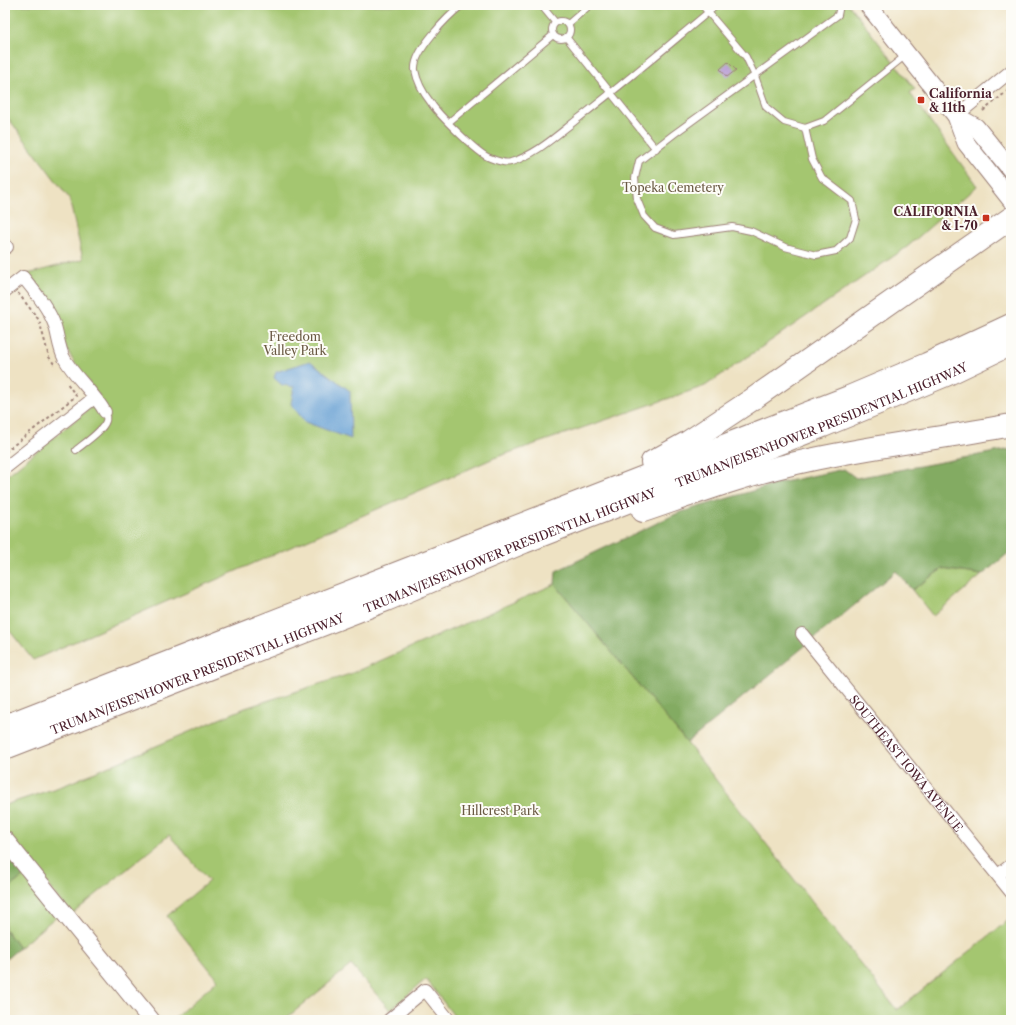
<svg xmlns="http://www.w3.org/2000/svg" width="1016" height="1025" viewBox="0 0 1016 1025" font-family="'Libre Caslon Text',serif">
<rect width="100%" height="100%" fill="#fdfcf7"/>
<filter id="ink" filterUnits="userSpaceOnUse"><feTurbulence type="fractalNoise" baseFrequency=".025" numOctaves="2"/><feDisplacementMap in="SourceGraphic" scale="8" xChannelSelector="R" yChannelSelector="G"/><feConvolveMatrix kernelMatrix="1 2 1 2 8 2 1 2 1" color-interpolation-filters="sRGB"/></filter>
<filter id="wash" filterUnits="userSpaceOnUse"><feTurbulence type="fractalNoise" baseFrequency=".012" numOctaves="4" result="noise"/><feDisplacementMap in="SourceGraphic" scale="16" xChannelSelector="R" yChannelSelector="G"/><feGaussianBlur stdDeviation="0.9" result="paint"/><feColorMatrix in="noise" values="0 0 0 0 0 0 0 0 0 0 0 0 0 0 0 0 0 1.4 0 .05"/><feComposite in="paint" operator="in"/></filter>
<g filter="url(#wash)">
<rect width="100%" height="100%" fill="#eee2c3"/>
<g fill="#a4c66f" stroke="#77724d">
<path d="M 5,5 L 849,5 L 915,89 L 910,93 L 977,186 L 907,247 L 705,386 L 494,458 L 33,660 L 5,625 L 5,477 L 101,399 L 74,362 L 65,346 L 56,312 L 45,296 L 28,274 L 83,259 L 69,198 L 5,114 Z"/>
<path d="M 942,569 L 982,575 L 933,616 L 912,590 Z"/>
<path d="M 555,584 L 687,743 L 897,1010 L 1011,918 L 1011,1020 L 457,1020 L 426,979 L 390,1010 L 351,965 L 284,1020 L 172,1020 L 218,980 L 167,916 L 209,881 L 169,835 L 71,915 L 5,831 L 5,805 L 65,785 L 245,708 L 350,674 Z"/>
<path d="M 25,875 L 59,914 L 19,948 L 5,929 L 5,891 Z"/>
</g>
<g fill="#83ab62" stroke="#666546">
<path d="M 1011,449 L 1011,551 L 982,575 L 942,569 L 912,590 L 896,571 L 687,743 L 555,584 L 556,571 L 678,513 L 779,483 L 844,469 L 856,478 Z"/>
<path d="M 5,852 L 25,875 L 5,891 Z"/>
<path d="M 5,929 L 19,948 L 5,960 Z"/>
</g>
<path fill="#639ed3" stroke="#565e7f" d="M 310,361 L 350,391 L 351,439 L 305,422 L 291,404 L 294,387 L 282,385 L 274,378 L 276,372 Z"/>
<g id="blocks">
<path fill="#b79cd3" d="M 728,62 L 736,70 L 727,77 L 720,69 Z"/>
</g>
</g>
<g filter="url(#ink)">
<use href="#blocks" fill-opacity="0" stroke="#9c8077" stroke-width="1"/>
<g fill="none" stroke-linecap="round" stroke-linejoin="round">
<defs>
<g id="lane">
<path d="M 462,5 C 448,16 413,51 415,70 C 417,81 424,94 431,103 C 438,114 478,154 490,158 C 495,160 506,164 511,162 C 536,155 558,134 579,118 C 626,82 671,43 717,5"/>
<path d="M 541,5 L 555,22"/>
<path d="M 702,5 L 746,57 L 755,76 L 766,107 L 784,122 L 805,128 L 824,121 L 906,55"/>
<circle cx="561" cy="30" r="9"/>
<path d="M 568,24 L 590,5"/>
<path d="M 566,37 L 656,149"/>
<path d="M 449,122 L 553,35"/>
<path d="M 805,128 L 812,159 L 822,178 L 852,201 L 856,219 L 850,238 L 836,251 L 816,255 L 785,247 L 751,231 L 732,227 L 674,235 L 655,228 L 644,216 L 637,199 L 635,178 L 639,161 L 674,134 L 838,15 L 840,5"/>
<path d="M 76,450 C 83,444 103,431 106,421 C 107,418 106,415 105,412"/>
</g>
<g id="street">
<path d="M 956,116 L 1011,71"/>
<path d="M 5,245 L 7,247"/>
<path d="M 5,291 L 23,277 C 35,292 48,307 55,326 C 58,336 59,348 64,358 C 75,378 94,392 105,412"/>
<path d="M 5,468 L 94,398"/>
<path id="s1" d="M 802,634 L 1011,892"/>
<path d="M 998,875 L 1011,865"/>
<path d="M 389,1020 L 425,990 L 449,1020"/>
</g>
<g id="secondary">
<path d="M 868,5 L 956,116 L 966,143 L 1011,200"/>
<path d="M 956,116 L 976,127 L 1011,170"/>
<path d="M 5,840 L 151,1020"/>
</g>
<g id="highway">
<path d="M 652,462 L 688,442 L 750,401 L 1011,218"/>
<path d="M 643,511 C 693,494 744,475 796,463 C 867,446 940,439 1011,425"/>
<path d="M 5,726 L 849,397 L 927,364 L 1011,325"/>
<path id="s2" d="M 5,748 L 386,600 L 524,542 L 823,426 L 946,375 L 1011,344"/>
</g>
</defs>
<use href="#lane" stroke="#9c8077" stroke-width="8"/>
<use href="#street" stroke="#9c8077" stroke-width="14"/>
<use href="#secondary" stroke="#9c8077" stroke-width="19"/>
<use href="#highway" stroke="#9c8077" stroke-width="24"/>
<g stroke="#9c8077" stroke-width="2" stroke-dasharray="3 3" stroke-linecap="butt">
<path d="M 983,111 L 1011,88"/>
<path d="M 18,293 L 39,320 L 49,357 L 54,364"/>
<path d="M 5,452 L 76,396 L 67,383"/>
</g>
<use href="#lane" stroke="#fff" stroke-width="6"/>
<use href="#street" stroke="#fff" stroke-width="12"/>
<use href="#secondary" stroke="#fff" stroke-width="17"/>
<use href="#highway" stroke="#fff" stroke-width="22"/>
</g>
</g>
<g fill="#c8321e" stroke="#fdfcf7" stroke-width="1.5">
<rect x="917" y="96" width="8" height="8" rx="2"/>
<rect x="982" y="214" width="8" height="8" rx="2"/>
</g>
<g text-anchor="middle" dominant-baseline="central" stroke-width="4" stroke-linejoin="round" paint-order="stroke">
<g font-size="12" font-weight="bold" fill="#4a1f2b" stroke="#fdfcf7" text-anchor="start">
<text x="929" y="93">California<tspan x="929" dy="14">&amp; 11th</tspan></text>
<text x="978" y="211" text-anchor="end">CALIFORNIA<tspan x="978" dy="14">&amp; I-70</tspan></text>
</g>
<g font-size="12" fill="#6a5943" stroke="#fdfcf7">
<text x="673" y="187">Topeka Cemetery</text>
<text x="295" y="336">Freedom<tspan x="295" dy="14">Valley Park</tspan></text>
<text x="500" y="810">Hillcrest Park</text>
</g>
<g font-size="12" fill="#4a1f2b" stroke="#fdfcf7">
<text stroke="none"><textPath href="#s2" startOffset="878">TRUMAN/EISENHOWER PRESIDENTIAL HIGHWAY</textPath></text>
<text stroke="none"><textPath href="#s2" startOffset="542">TRUMAN/EISENHOWER PRESIDENTIAL HIGHWAY</textPath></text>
<text stroke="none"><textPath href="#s2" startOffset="206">TRUMAN/EISENHOWER PRESIDENTIAL HIGHWAY</textPath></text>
<text stroke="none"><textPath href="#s1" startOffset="166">SOUTHEAST IOWA AVENUE</textPath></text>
</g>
</g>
<rect width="1016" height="1025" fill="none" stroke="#fdfcf7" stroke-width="20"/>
</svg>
